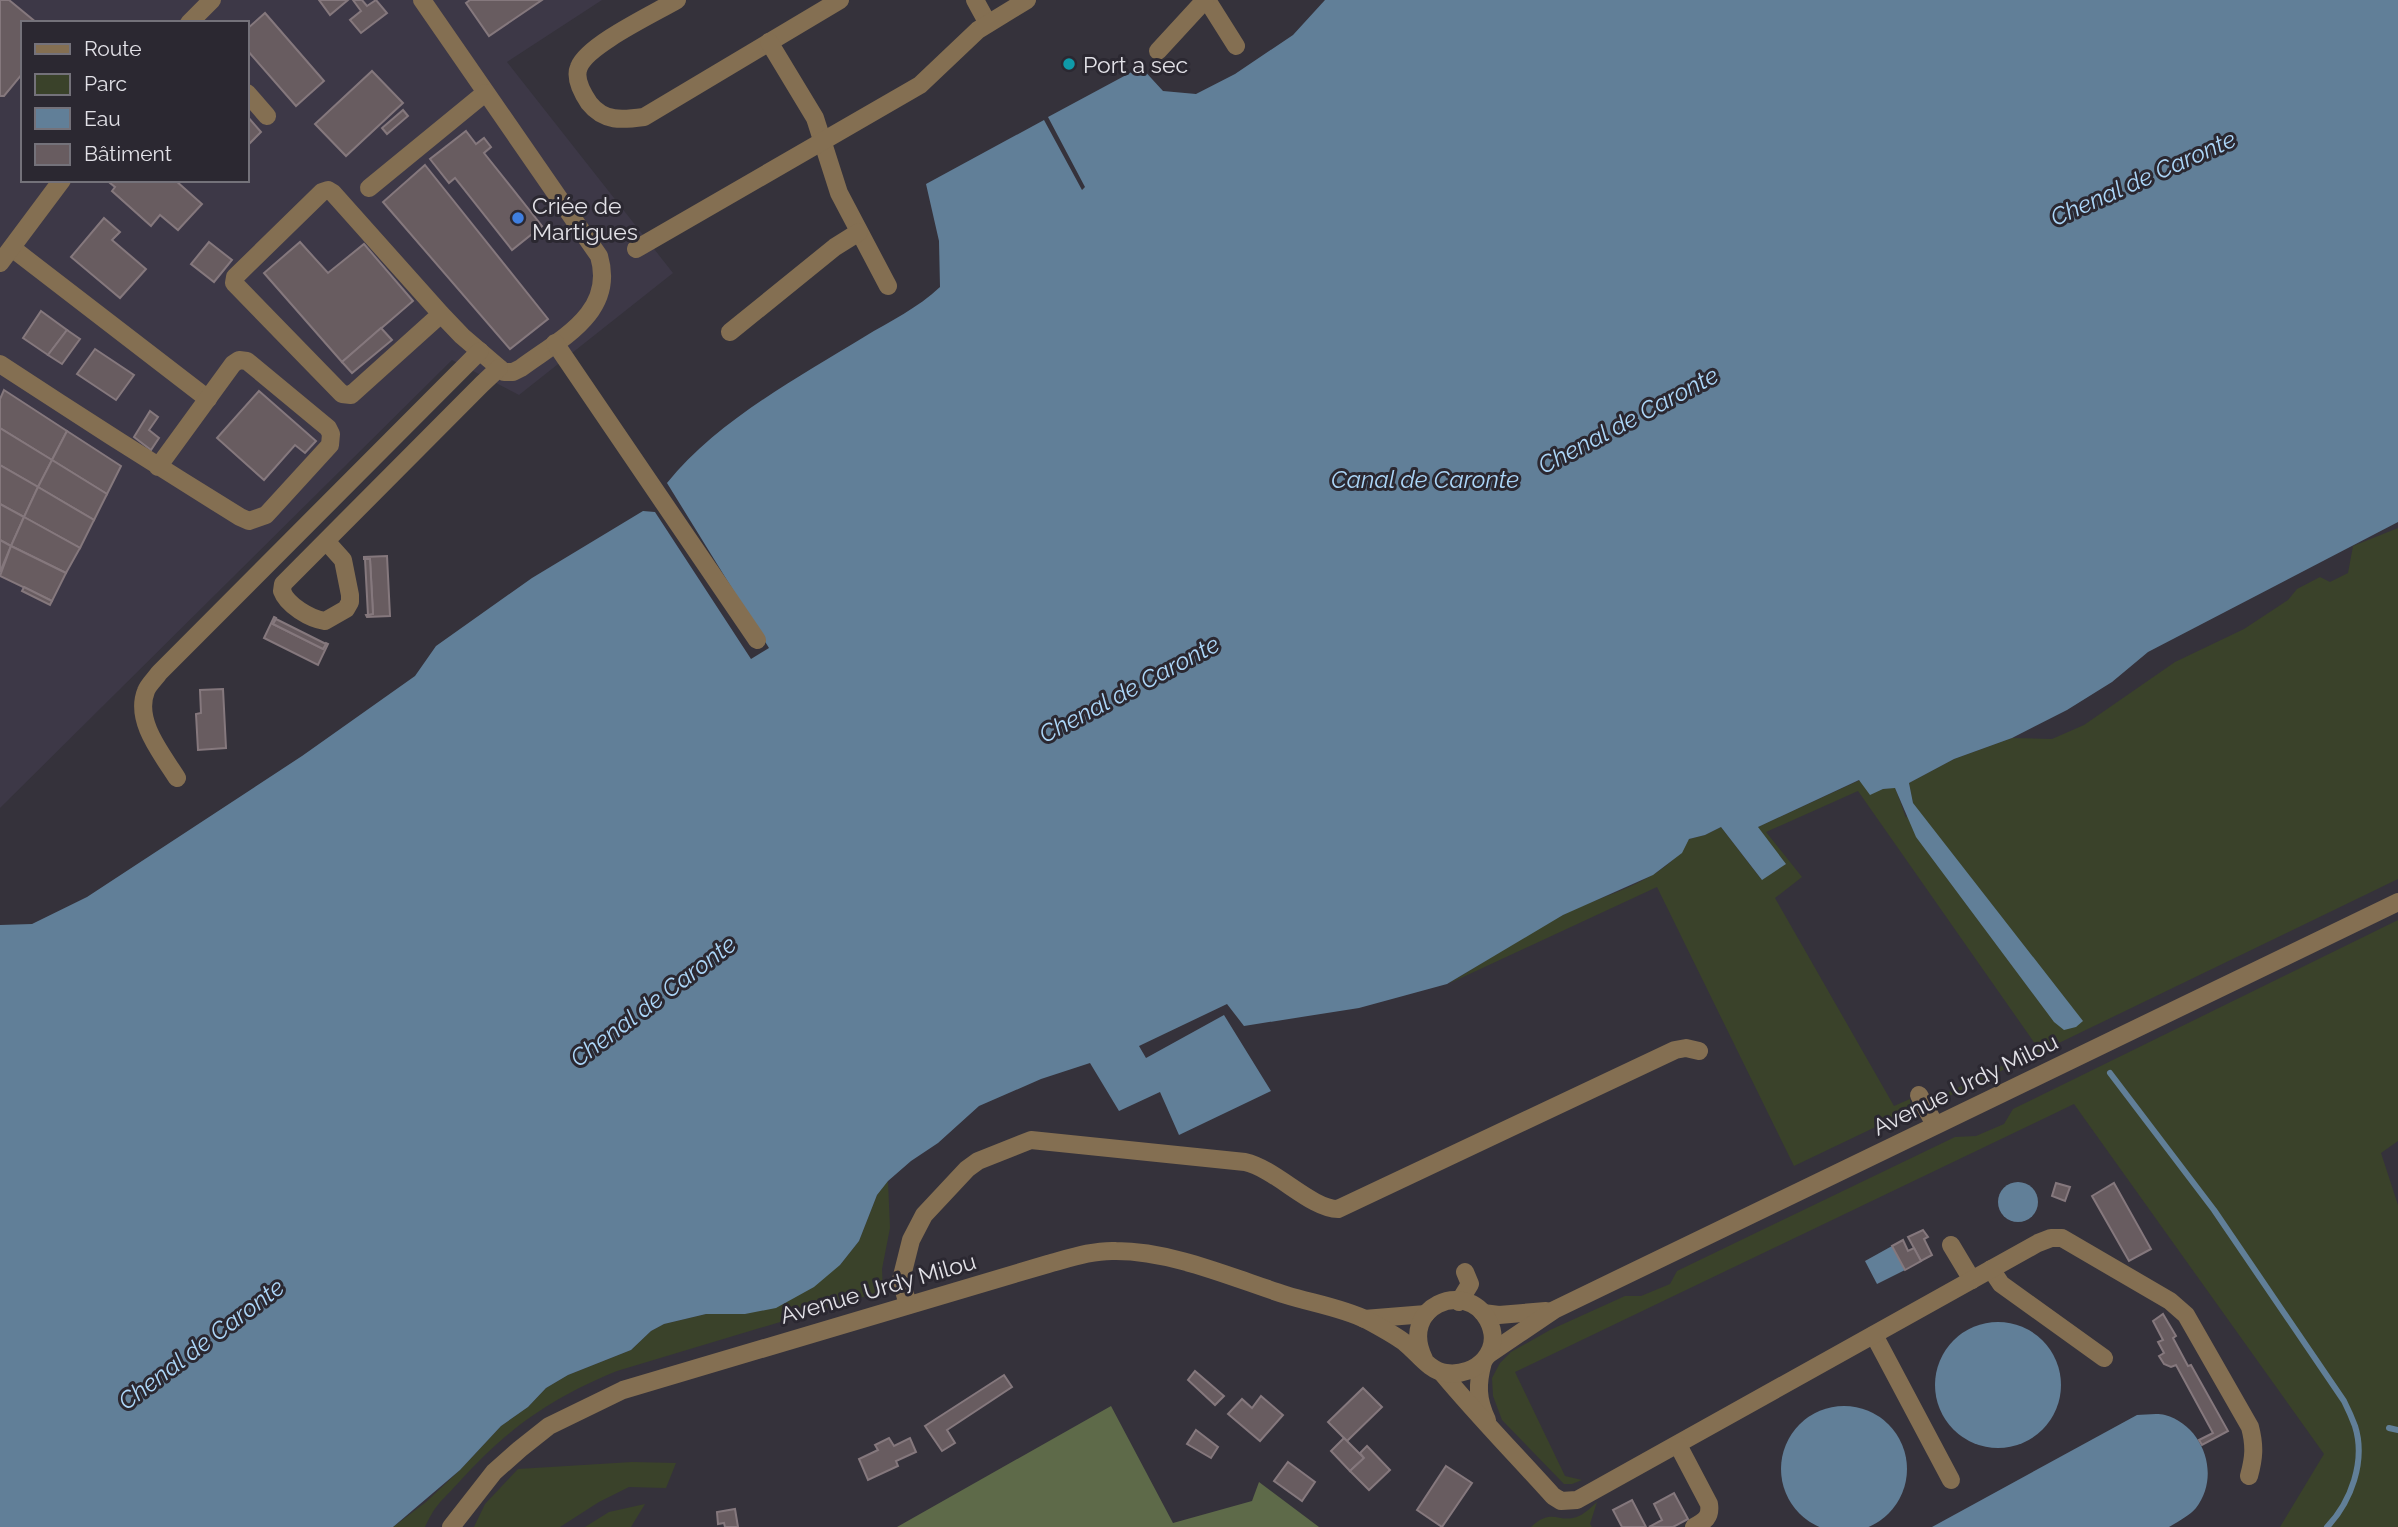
<svg xmlns="http://www.w3.org/2000/svg" width="2398" height="1527" viewBox="0 0 2398 1527" font-family="Raleway,sans-serif">
<rect width="100%" height="100%" fill="#35323b"/>
<path fill="#3d3847" fill-rule="evenodd" d="M 0,0 L 602,0 L 507,62 L 673,273 L 519,395 L 452,360 L 0,808 ZM 23,23 L 247,23 L 247,180 L 23,180 Z"/>
<g fill="#3a422a">
<path d="M 2398,528 L 2398,879 L 1939,1101 L 1935,1099 L 2038,1048 L 1858,791 L 1766,832 L 1802,877 L 1775,898 L 1894,1106 L 1910,1099 L 1911,1110 L 1794,1166 L 1657,887 L 1448,984 C 1486,961 1523,936 1563,915 C 1604,893 1666,883 1689,839 L 1705,835 L 1721,827 L 1761,879 L 1758,827 L 1860,780 L 1870,794 L 1883,789 L 1895,787 L 1906,818 L 1913,803 L 1909,783 L 1954,759 L 2012,738 L 2052,739 L 2084,725 L 2175,662 L 2244,629 L 2288,600 L 2297,589 L 2320,577 L 2330,582 L 2348,573 L 2353,546 Z"/>
<path d="M 2398,920 L 2398,1141 L 2381,1153 L 2398,1205 L 2398,1527 L 2280,1527 L 2324,1454 L 2074,1104 L 1515,1372 L 1565,1476 L 1582,1480 L 1572,1484 L 1564,1484 L 1502,1420 L 1493,1396 L 1492,1378 L 1500,1363 L 1511,1352 L 1550,1330 L 1625,1296 L 1641,1296 L 1670,1284 L 1677,1271 L 1955,1137 L 1976,1136 L 2004,1124 L 2013,1109 Z"/>
<path d="M 888,1181 L 890,1228 L 882,1269 L 883,1291 L 617,1371 C 551,1398 508,1428 460,1481 C 443,1500 436,1503 425,1527 L 393,1527 L 426,1502 L 460,1470 L 501,1426 L 528,1407 L 546,1388 L 568,1375 L 631,1350 L 651,1331 L 664,1324 L 706,1314 L 745,1314 L 840,1265 L 859,1241 L 877,1195 Z"/>
<path d="M 632,1462 L 676,1463 L 666,1488 L 629,1487 L 599,1502 L 560,1527 L 474,1527 L 485,1504 L 518,1469 Z"/>
<path d="M 1597,1502 L 1590,1524 L 1592,1527 L 1531,1527 C 1553,1506 1559,1525 1579,1516 C 1586,1513 1592,1506 1597,1502 Z"/>
<path d="M 645,1504 L 631,1527 L 585,1527 L 609,1512 Z"/>
</g>
<path fill="#5e6a49" d="M 1111,1406 L 1173,1523 L 1252,1501 L 1259,1482 L 1319,1527 L 897,1527 Z"/>
<g fill="#617f98">
<path d="M 1325,0 L 2398,0 L 2398,522 L 2148,652 L 2112,682 L 2067,710 L 2012,738 L 1954,759 L 1909,783 L 1913,803 L 2083,1021 L 2076,1027 L 2064,1030 L 2054,1022 L 1916,837 L 1895,788 L 1883,789 L 1870,795 L 1859,780 L 1758,827 L 1786,864 L 1762,880 L 1721,827 L 1705,835 L 1689,839 L 1682,853 L 1653,875 L 1563,915 L 1447,984 L 1359,1008 L 1244,1026 L 1227,1004 L 1139,1046 L 1146,1058 L 1224,1015 L 1271,1091 L 1179,1135 L 1160,1092 L 1119,1111 L 1090,1063 L 1041,1079 L 979,1106 L 938,1143 L 911,1161 L 888,1181 L 877,1195 L 859,1241 L 840,1265 L 814,1287 L 776,1308 L 745,1314 L 706,1314 L 664,1324 L 651,1331 L 631,1350 L 568,1375 L 546,1388 L 528,1407 L 501,1426 L 460,1470 L 393,1527 L 0,1527 L 0,925 L 32,924 L 87,897 L 302,756 L 415,676 L 436,646 L 532,578 L 643,511 L 655,512 L 751,659 L 769,648 L 667,483 C 717,421 797,378 864,337 C 890,321 918,308 940,287 L 939,241 L 926,184 L 1044,120 L 1082,190 L 1085,187 L 1048,117 L 1141,67 L 1163,91 L 1196,94 L 1235,74 L 1293,35 Z"/>
<circle cx="2018" cy="1202" r="20"/>
<path d="M 1892,1246 L 1905,1270 L 1877,1284 L 1865,1261 Z"/>
<circle cx="1998" cy="1385" r="63"/>
<circle cx="1844" cy="1469" r="63"/>
<path d="M 2137,1415 C 2145,1415 2157,1413 2165,1415 C 2204,1426 2221,1476 2196,1508 C 2190,1515 2178,1522 2169,1527 L 1932,1527 Z"/>
</g>
<g fill="none" stroke-linecap="round" stroke-linejoin="round">
<g stroke="#617f98" stroke-width="6">
<path d="M 2110,1073 L 2214,1210 L 2344,1401 C 2348,1409 2352,1418 2355,1426 C 2366,1461 2351,1502 2327,1527"/>
<path d="M 2389,1428 L 2398,1430"/>
</g>
</g>
<g fill="#685c60" stroke="#85787d" stroke-width="2">
<path d="M 0,0 L 9,0 L 37,23 L 23,23 L 23,73 L 4,96 L 0,96 Z"/>
<path d="M 319,0 L 348,0 L 330,15 Z"/>
<path d="M 353,0 L 362,0 L 367,6 L 376,0 L 387,13 L 361,33 L 350,20 L 361,11 Z"/>
<path d="M 470,0 L 542,0 L 489,36 L 466,3 Z"/>
<path d="M 265,13 L 324,81 L 296,106 L 247,50 L 247,29 Z"/>
<path d="M 372,71 L 403,103 L 346,156 L 315,124 Z"/>
<path d="M 403,110 L 408,116 L 387,134 L 382,128 Z"/>
<path d="M 247,116 L 261,132 L 247,146 Z"/>
<path d="M 466,131 L 476,144 L 484,138 L 491,147 L 484,153 L 542,226 L 512,250 L 455,178 L 449,183 L 430,159 Z"/>
<path d="M 425,165 L 548,319 L 510,349 L 383,202 Z"/>
<path d="M 112,180 L 175,180 L 202,204 L 178,230 L 160,215 L 151,226 L 112,191 L 115,187 L 110,183 Z"/>
<path d="M 104,218 L 120,232 L 112,240 L 146,269 L 120,298 L 71,257 Z"/>
<path d="M 209,242 L 232,260 L 214,282 L 191,264 Z"/>
<path d="M 300,242 L 328,273 L 364,244 L 413,301 L 342,362 L 264,273 Z"/>
<path d="M 41,311 L 67,330 L 48,355 L 23,338 Z"/>
<path d="M 381,328 L 392,340 L 352,373 L 342,362 Z"/>
<path d="M 67,330 L 80,339 L 62,364 L 48,355 Z"/>
<path d="M 95,349 L 134,375 L 116,400 L 77,374 Z"/>
<path d="M 4,390 L 67,431 L 52,460 L 0,428 L 0,399 Z"/>
<path d="M 259,391 L 316,441 L 305,453 L 295,445 L 264,480 L 217,438 Z"/>
<path d="M 150,411 L 158,417 L 149,430 L 159,438 L 151,450 L 134,437 Z"/>
<path d="M 0,428 L 52,460 L 38,487 L 0,465 Z"/>
<path d="M 67,431 L 121,466 L 107,494 L 52,460 Z"/>
<path d="M 52,460 L 107,494 L 94,520 L 38,487 Z"/>
<path d="M 0,465 L 38,487 L 24,517 L 0,504 Z"/>
<path d="M 38,487 L 94,520 L 80,548 L 24,517 Z"/>
<path d="M 0,504 L 24,517 L 11,546 L 0,540 Z"/>
<path d="M 24,517 L 80,548 L 66,573 L 11,546 Z"/>
<path d="M 0,540 L 11,546 L 0,572 Z"/>
<path d="M 11,546 L 66,573 L 52,601 L 0,576 Z"/>
<path d="M 387,556 L 390,616 L 367,617 L 366,615 L 373,614 L 370,559 L 364,559 L 364,557 Z"/>
<path d="M 365,559 L 370,559 L 373,614 L 368,615 Z"/>
<path d="M 24,587 L 52,601 L 50,605 L 22,591 Z"/>
<path d="M 274,617 L 276,618 L 273,624 L 323,649 L 326,643 L 328,644 L 318,665 L 264,638 Z"/>
<path d="M 276,619 L 326,644 L 323,649 L 273,624 Z"/>
<path d="M 223,689 L 226,748 L 198,750 L 196,714 L 201,713 L 200,690 Z"/>
<path d="M 2056,1183 L 2070,1187 L 2065,1201 L 2052,1196 Z"/>
<path d="M 2114,1183 L 2151,1249 L 2129,1261 L 2092,1196 Z"/>
<path d="M 1923,1230 L 1928,1237 L 1924,1239 L 1932,1255 L 1921,1261 L 1908,1237 Z"/>
<path d="M 1903,1240 L 1908,1251 L 1914,1248 L 1921,1261 L 1905,1270 L 1892,1246 Z"/>
<path d="M 2163,1314 L 2176,1336 L 2173,1338 L 2188,1366 L 2191,1365 L 2228,1431 L 2202,1445 L 2199,1440 L 2213,1433 L 2176,1365 L 2171,1367 L 2164,1364 L 2159,1356 L 2164,1353 L 2158,1342 L 2163,1340 L 2153,1321 Z"/>
<path d="M 1195,1371 L 1224,1396 L 1215,1405 L 1188,1380 Z"/>
<path d="M 1004,1375 L 1012,1387 L 947,1430 L 955,1443 L 942,1451 L 925,1426 Z"/>
<path d="M 1363,1388 L 1382,1407 L 1347,1441 L 1328,1422 Z"/>
<path d="M 1261,1396 L 1283,1415 L 1260,1441 L 1228,1414 L 1242,1399 L 1252,1408 Z"/>
<path d="M 1196,1430 L 1218,1447 L 1211,1458 L 1187,1444 Z"/>
<path d="M 889,1438 L 894,1446 L 910,1438 L 916,1452 L 896,1461 L 898,1466 L 868,1480 L 859,1459 L 878,1450 L 875,1445 Z"/>
<path d="M 1344,1438 L 1364,1458 L 1350,1471 L 1331,1451 Z"/>
<path d="M 1367,1446 L 1390,1470 L 1369,1490 L 1350,1471 L 1364,1458 L 1360,1453 Z"/>
<path d="M 1288,1462 L 1315,1482 L 1302,1501 L 1274,1481 Z"/>
<path d="M 1446,1466 L 1472,1483 L 1442,1527 L 1417,1510 Z"/>
<path d="M 1674,1493 L 1688,1519 L 1673,1527 L 1649,1527 L 1662,1520 L 1654,1504 Z"/>
<path d="M 1632,1500 L 1646,1527 L 1622,1527 L 1613,1510 Z"/>
<path d="M 735,1509 L 738,1527 L 725,1527 L 724,1523 L 718,1524 L 717,1512 Z"/>
</g>
<g fill="none" stroke-linecap="round" stroke-linejoin="round">
<g stroke="#846f52" stroke-width="18">
<path d="M 422,0 L 599,256 C 616,313 560,339 521,368 L 513,372 L 504,372 L 462,336 L 441,314 L 333,193 L 328,190 L 322,192 L 235,277 L 234,283 L 342,394 L 351,395 L 441,314"/>
<path d="M 677,0 C 655,13 587,45 579,67 C 574,78 583,94 589,103 C 604,122 622,120 644,117 L 840,0"/>
<path d="M 975,0 L 987,22"/>
<path d="M 1207,0 L 1236,46"/>
<path d="M 189,23 L 212,0"/>
<path d="M 769,42 L 815,118 L 839,193 L 888,286"/>
<path d="M 1158,51 L 1205,0"/>
<path d="M 247,93 L 267,116"/>
<path d="M 369,188 L 485,93"/>
<path d="M 12,248 L 208,399"/>
<path d="M 636,249 L 920,85 L 978,30 L 1027,0"/>
<path d="M 0,263 L 62,180"/>
<path d="M 730,332 L 835,247 L 859,232"/>
<path d="M 555,343 L 757,640"/>
<path d="M 0,364 C 79,416 159,467 240,517 L 249,521 L 266,515 L 330,445 L 331,434 L 328,428 L 247,361 L 239,360 L 233,364 L 158,467"/>
<path d="M 326,541 L 343,560 L 350,595 L 350,602 L 346,609 L 325,621 C 310,619 287,605 282,591 L 283,584 L 482,384 L 499,368"/>
<path d="M 177,778 C 162,754 134,721 146,691 C 148,685 155,679 159,673 L 480,351"/>
<path d="M 1919,1095 L 1935,1125"/>
<path d="M 1951,1245 L 1972,1280"/>
<path d="M 1991,1269 L 2001,1284 L 2104,1358"/>
<path d="M 1459,1302 L 1470,1284 L 1465,1272"/>
<path d="M 908,1305 L 901,1280 L 911,1240 L 924,1215 L 967,1169 L 978,1161 L 1031,1140 L 1245,1162 C 1276,1169 1311,1209 1338,1209 L 1675,1050 L 1686,1048 L 1699,1051"/>
<path d="M 1483,1313 L 1499,1315 L 1546,1311"/>
<path d="M 1364,1319 L 1426,1314"/>
<path d="M 1874,1335 L 1951,1480"/>
<path d="M 1489,1354 L 1554,1310 L 2398,902"/>
<path d="M 1483,1362 C 1477,1384 1477,1399 1487,1420"/>
<path d="M 1442,1373 C 1477,1415 1516,1455 1553,1496 L 1561,1501 L 1577,1500 L 2038,1243 L 2051,1238 L 2062,1238 L 2170,1301 L 2186,1315 L 2250,1427 C 2255,1446 2254,1458 2249,1476"/>
<path d="M 1678,1445 L 1709,1504 C 1711,1517 1705,1521 1694,1527"/>
<path d="M 451,1527 L 494,1472 L 520,1449 L 549,1426 L 623,1390 L 1048,1264 C 1070,1258 1093,1250 1116,1251 C 1172,1251 1233,1278 1286,1295 C 1312,1303 1343,1308 1367,1320 C 1380,1327 1393,1334 1404,1342 C 1417,1352 1429,1371 1446,1373 C 1476,1377 1504,1351 1488,1320 C 1466,1279 1398,1306 1424,1359"/>
</g>
</g>
<circle fill="#0f9aa8" stroke="#2b2831" stroke-width="2.5" cx="1069" cy="64" r="7"/>
<circle fill="#3f7fe0" stroke="#2b2831" stroke-width="2.5" cx="518" cy="218" r="7"/>
<g text-anchor="middle" dominant-baseline="central" stroke-width="6" stroke-linejoin="round" paint-order="stroke">
<g font-size="23" fill="#e2e1e7" stroke="#2b2831" text-anchor="start">
<text x="1083" y="64">Port a sec</text>
<text x="532" y="205">Criée de<tspan x="532" dy="26">Martigues</tspan></text>
</g>
<g font-size="23" fill="#e2e1e7" stroke="#2b2831">
<text transform="translate(1965 1084) rotate(-26)">Avenue Urdy Milou</text>
<text transform="translate(878 1288) rotate(-16)">Avenue Urdy Milou</text>
</g>
<g font-size="24" font-style="italic" fill="#acd6f8" stroke="#2b2831">
<text transform="translate(2143 178) rotate(-24)">Chenal de Caronte</text>
<text transform="translate(1628 420) rotate(-28)">Chenal de Caronte</text>
<text x="1425" y="479">Canal de Caronte</text>
<text transform="translate(1129 689) rotate(-28)">Chenal de Caronte</text>
<text transform="translate(653 1001) rotate(-37)">Chenal de Caronte</text>
<text transform="translate(201 1344) rotate(-37)">Chenal de Caronte</text>
</g>
</g>
<rect x="21" y="21" width="228" height="161" fill="#2b2831" stroke="#74727a" stroke-width="2"/>
<rect x="35" y="44" width="35" height="10" fill="#846f52" stroke="#74727a" stroke-width="2"/>
<text x="84" y="56" font-size="21" fill="#e2e1e7">Route</text>
<rect x="35" y="74" width="35" height="21" fill="#3a422a" stroke="#74727a" stroke-width="2"/>
<text x="84" y="91" font-size="21" fill="#e2e1e7">Parc</text>
<rect x="35" y="108" width="35" height="21" fill="#617f98" stroke="#74727a" stroke-width="2"/>
<text x="84" y="126" font-size="21" fill="#e2e1e7">Eau</text>
<rect x="35" y="144" width="35" height="21" fill="#685c60" stroke="#74727a" stroke-width="2"/>
<text x="84" y="161" font-size="21" fill="#e2e1e7">Bâtiment</text>
</svg>
